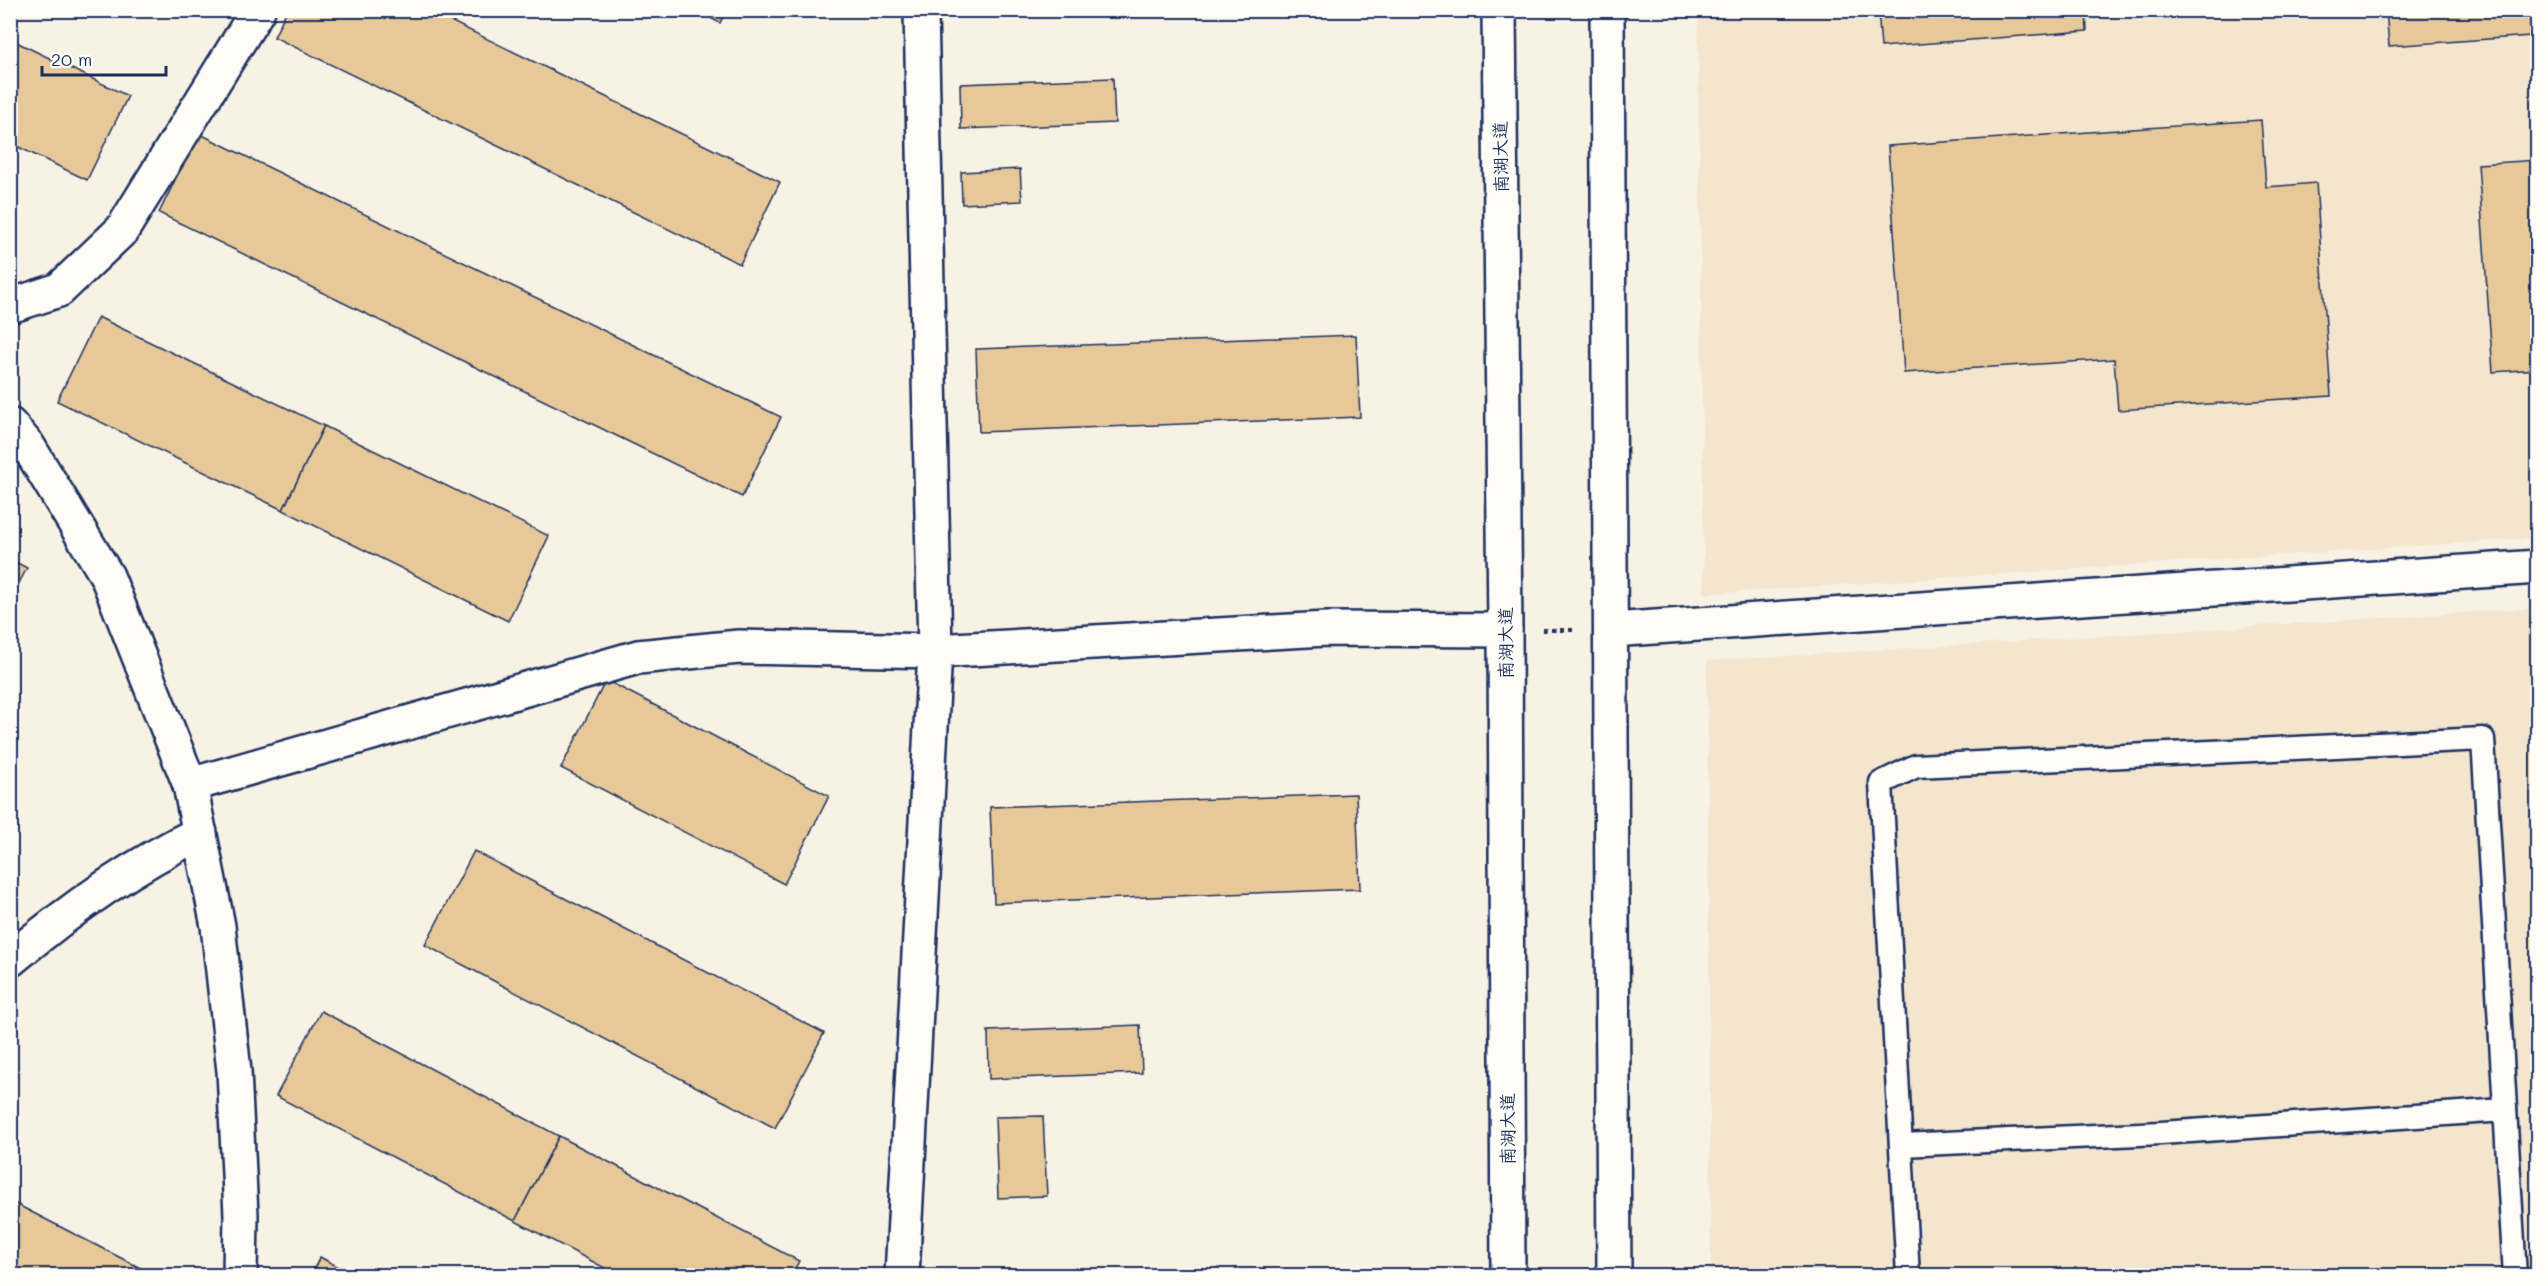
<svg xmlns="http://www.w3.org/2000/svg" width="2548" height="1286" viewBox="0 0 2548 1286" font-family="Mali,'LXGW WenKai TC',sans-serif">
<rect width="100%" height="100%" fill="#f8f2e4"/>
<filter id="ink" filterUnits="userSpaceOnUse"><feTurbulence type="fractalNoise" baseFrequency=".0167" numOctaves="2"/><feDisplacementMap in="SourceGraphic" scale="12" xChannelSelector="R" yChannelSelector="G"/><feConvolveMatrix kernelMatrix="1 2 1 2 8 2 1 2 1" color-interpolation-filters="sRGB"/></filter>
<g filter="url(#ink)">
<g fill="#f3e5ce">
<path d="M 1698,11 L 2537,11 L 2537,538 L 1704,594 Z"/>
<path d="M 2537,608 L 2537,1275 L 1711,1275 L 1707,661 Z"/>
</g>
<g fill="#e6c899" stroke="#1b2f5e" stroke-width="1.5">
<path d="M 287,10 L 428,10 L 780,182 L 740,264 L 274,37 Z"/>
<path d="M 695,10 L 726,10 L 720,23 Z"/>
<path d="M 1878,10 L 2086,10 L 2087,31 L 1881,47 Z"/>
<path d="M 2386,10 L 2529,10 L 2531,36 L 2389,46 Z"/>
<path d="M 10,39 L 128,96 L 87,180 L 10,143 Z"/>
<path d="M 1113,78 L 1115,123 L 961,129 L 960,84 Z"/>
<path d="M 2261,120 L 2266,187 L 2316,183 L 2331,396 L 2118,410 L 2114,359 L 1904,373 L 1888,146 Z"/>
<path d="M 198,133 L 781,417 L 742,497 L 159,213 Z"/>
<path d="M 2538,160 L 2538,369 L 2493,372 L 2478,164 Z"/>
<path d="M 1020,169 L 1022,201 L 962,204 L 961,172 Z"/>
<path d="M 98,317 L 324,426 L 283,510 L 57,401 Z"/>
<path d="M 1356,335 L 1360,417 L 979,432 L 976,349 Z"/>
<path d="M 324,426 L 549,536 L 508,621 L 283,510 Z"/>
<path d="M 10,559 L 27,568 L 10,600 Z"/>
<path d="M 606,680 L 829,796 L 784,884 L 561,768 Z"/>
<path d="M 1356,794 L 1360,889 L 994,903 L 990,807 Z"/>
<path d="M 474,851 L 824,1033 L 775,1128 L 425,945 Z"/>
<path d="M 321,1011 L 559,1136 L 515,1221 L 276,1096 Z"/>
<path d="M 1140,1025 L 1142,1073 L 989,1079 L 988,1031 Z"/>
<path d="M 1043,1116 L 1047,1196 L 998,1198 L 995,1117 Z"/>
<path d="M 559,1136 L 799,1261 L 791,1276 L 620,1276 L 515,1221 Z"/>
<path d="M 10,1201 L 156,1276 L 10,1276 Z"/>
<path d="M 320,1257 L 355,1276 L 310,1276 Z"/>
<path d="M 1351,1270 L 1351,1276 L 1216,1276 Z"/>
</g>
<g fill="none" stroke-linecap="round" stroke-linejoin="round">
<defs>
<g id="lane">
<path d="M 1902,1145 L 2161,1133 L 2505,1110"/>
<path d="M 1908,1276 L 1881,783 L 1916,766 L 2483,739 L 2515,1276"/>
</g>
<g id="street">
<path d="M 10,306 L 59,290 L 122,230 L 258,10"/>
<path d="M 10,425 L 28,446 L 107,576 L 190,785 L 218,926 L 234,1071 L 241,1215 L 240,1276"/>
<path d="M 1611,630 L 2538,567"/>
<path d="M 190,785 L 638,657 L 739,647 L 935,651 L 1326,629 L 1505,630"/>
<path d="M 10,960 C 69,910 131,866 200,833"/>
<path d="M 902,1276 L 935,651 L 921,10"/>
</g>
<g id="secondary">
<path d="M 1499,10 L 1505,630 L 1508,1276"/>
<path d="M 1607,10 L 1614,1276"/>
</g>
</defs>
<use href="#lane" stroke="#1b2f5e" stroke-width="27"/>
<use href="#street" stroke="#1b2f5e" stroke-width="38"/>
<use href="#secondary" stroke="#1b2f5e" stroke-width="38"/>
<path stroke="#1b2f5e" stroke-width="4" stroke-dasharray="4.5 4.5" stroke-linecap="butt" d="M 1542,630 L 1573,630"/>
<use href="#lane" stroke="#fdfcf7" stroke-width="22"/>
<use href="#street" stroke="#fdfcf7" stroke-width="33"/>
<use href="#secondary" stroke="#fdfcf7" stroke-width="33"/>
</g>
</g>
<g text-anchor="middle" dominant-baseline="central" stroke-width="6" stroke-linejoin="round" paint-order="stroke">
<g font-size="18" fill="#1b2f5e" stroke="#fdfcf7">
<text transform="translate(1500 157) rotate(-91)">南湖大道</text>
<text transform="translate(1505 643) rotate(-90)">南湖大道</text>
<text transform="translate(1507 1129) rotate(-90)">南湖大道</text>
</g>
</g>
<rect width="2548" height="1286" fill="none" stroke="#fdfcf7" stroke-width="36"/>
<rect x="18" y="18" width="2512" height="1250" fill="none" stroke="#1b2f5e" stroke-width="2" filter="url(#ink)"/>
<path d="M42 66v9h124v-9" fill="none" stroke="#1b2f5e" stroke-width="3"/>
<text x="51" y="66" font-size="18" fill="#1b2f5e" stroke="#fdfcf7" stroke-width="4.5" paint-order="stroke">20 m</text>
</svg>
